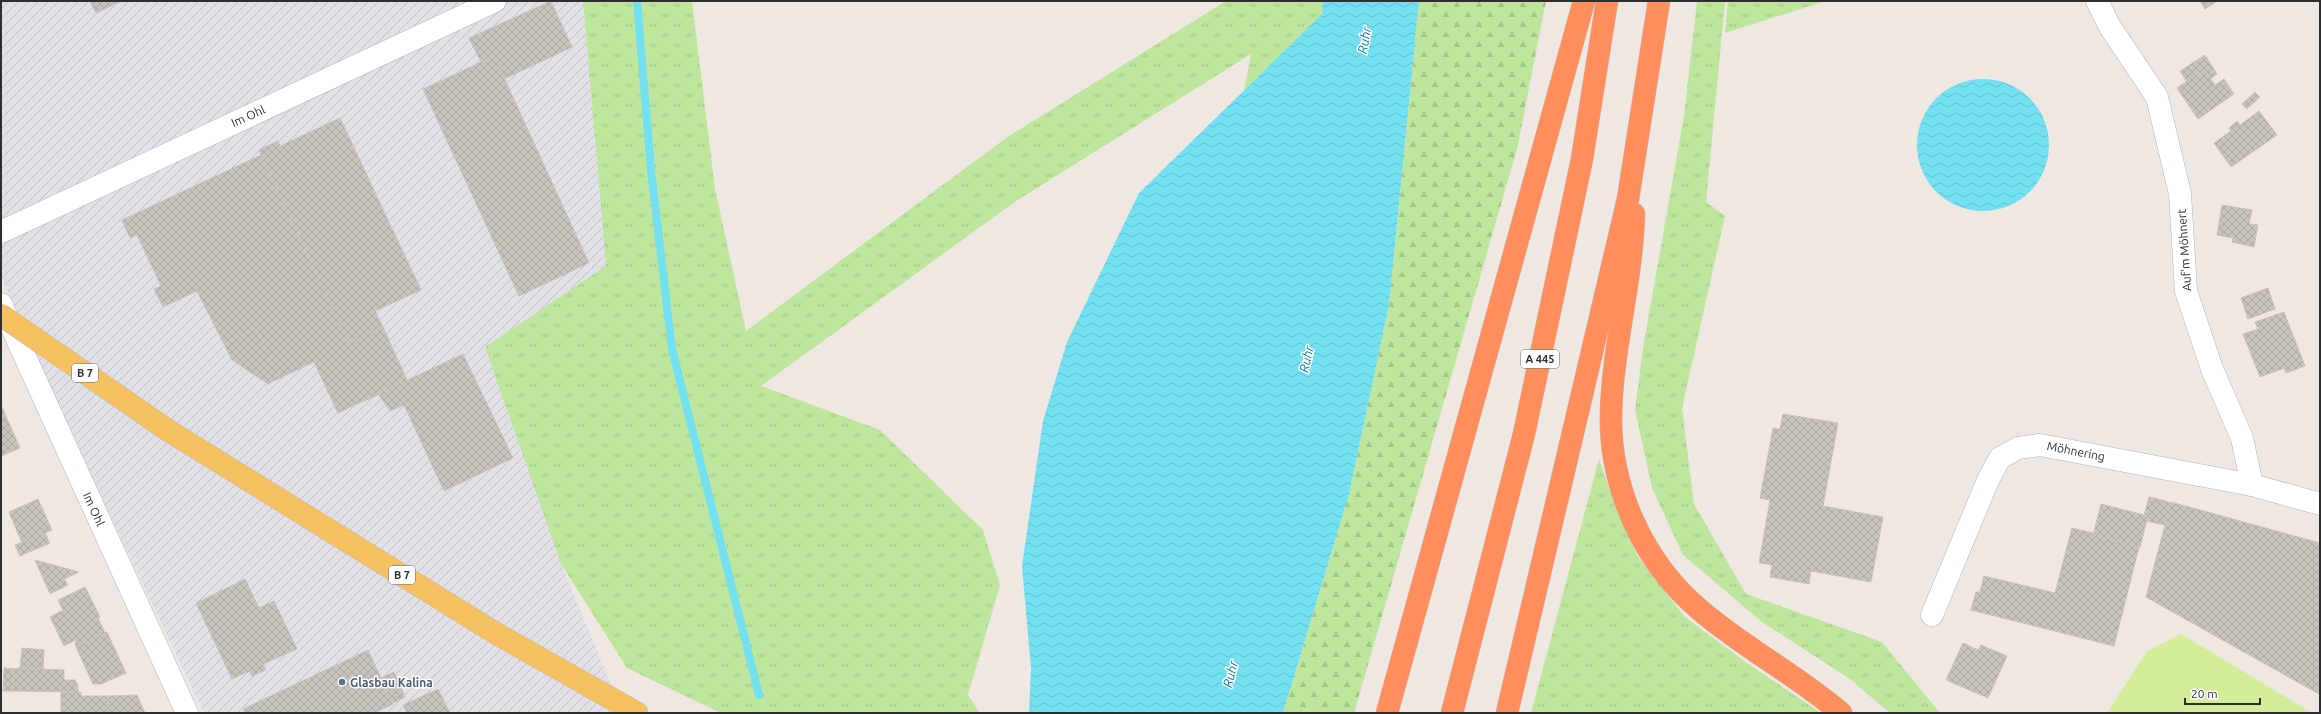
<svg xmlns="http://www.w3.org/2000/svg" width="2321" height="714" viewBox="0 0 2321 714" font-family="Ubuntu,sans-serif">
<defs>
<pattern id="industrial-furrows" width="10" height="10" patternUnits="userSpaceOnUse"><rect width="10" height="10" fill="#e2e1e8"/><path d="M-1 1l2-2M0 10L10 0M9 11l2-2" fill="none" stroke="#c2c1c7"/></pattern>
<pattern id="grass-tufts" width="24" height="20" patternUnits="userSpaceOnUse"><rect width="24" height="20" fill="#bfe69d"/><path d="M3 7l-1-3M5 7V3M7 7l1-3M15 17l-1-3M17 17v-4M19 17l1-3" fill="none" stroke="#a4c688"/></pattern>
<pattern id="forest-firs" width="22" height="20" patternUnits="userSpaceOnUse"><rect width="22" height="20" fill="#bfe69d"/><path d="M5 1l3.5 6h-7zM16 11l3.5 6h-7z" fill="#a4c688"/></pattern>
<pattern id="water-waves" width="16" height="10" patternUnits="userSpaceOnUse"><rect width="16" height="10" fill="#73e0f2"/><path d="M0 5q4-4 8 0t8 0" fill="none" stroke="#64c0d0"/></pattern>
<pattern id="building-cross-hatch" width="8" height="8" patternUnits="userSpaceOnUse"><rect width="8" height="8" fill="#c8c2bc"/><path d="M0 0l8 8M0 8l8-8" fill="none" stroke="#aca7a2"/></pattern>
</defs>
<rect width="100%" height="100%" fill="#efe7e1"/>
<path fill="url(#industrial-furrows)" d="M 1,1 L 583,1 L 606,266 L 485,347 L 561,564 L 623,713 L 204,713 L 83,459 L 1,276 Z"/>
<g fill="url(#grass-tufts)">
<path d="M 583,1 L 692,1 L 715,189 L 746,331 L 1006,138 L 1226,1 L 1324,1 L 1263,304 L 1206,285 L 1251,54 L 1016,201 L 761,386 L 880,430 L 983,530 L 1000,585 L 968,695 L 980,713 L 721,713 L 627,668 L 561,564 L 485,347 L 606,266 Z"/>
<path d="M 1697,1 L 1725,1 L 1706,202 L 1725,216 L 1682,408 L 1694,504 L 1746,594 L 1882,642 L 1940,713 L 1890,713 L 1850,679 L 1762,622 L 1683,555 L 1652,488 L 1635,410 L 1643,348 L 1684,116 Z"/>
<path d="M 1728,1 L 1826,1 L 1725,33 Z"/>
<path d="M 1599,459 L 1617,512 L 1638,557 L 1685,617 L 1747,663 L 1821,713 L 1531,713 Z"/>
</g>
<path fill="url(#forest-firs)" d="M 1419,1 L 1546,1 L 1517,149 L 1354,713 L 1283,713 L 1349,494 L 1389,305 Z"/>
<path fill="#d4ed98" d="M 2181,634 L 2312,713 L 2107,713 L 2147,651 Z"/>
<g fill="url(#water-waves)">
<path d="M 1323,1 L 1419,1 L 1389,305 L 1349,494 L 1283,713 L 1029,713 L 1031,668 L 1022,566 L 1043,421 L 1067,342 L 1139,193 L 1322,14 Z"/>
<circle cx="1983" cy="145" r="66"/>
</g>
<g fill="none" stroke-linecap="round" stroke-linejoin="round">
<path stroke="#73e0f2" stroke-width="8" d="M 637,1 L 651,170 L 672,349 L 759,695"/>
</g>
<g fill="url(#building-cross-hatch)" stroke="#cbc3ba">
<path d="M 90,1 L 122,1 L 96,13 Z"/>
<path d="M 551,1 L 572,47 L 504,79 L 494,56 L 481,62 L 469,38 Z"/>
<path d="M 2200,1 L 2217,1 L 2205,9 Z"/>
<path d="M 2205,55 L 2217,74 L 2210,79 L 2204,70 L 2187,82 L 2180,71 Z"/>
<path d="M 494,56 L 589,263 L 519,296 L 423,89 Z"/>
<path d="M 2204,70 L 2215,85 L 2224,79 L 2234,94 L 2198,119 L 2177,88 Z"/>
<path d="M 2255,92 L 2260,97 L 2247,109 L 2242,104 Z"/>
<path d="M 2259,111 L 2277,135 L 2231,167 L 2214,143 L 2231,131 L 2229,128 L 2237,121 L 2240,125 Z"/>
<path d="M 340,118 L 421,290 L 375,311 L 383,327 L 349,343 L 259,150 L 278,141 L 280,146 Z"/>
<path d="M 261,155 L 349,343 L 383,327 L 407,380 L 338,413 L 314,362 L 280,378 L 256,328 L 224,344 L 197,291 L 163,307 L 154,289 L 161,286 L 137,235 L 130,238 L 122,220 Z"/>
<path d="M 2222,205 L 2252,210 L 2249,224 L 2258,225 L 2254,247 L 2232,242 L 2233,238 L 2217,235 Z"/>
<path d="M 2268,288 L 2275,309 L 2248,319 L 2241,298 Z"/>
<path d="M 2284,312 L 2305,366 L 2286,373 L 2284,368 L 2260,377 L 2243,334 L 2258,329 L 2255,322 Z"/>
<path d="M 256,328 L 280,378 L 268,384 L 232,360 L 224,344 Z"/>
<path d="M 463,354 L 513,458 L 444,491 L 404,405 L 390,411 L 379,395 L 361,402 Z"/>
<path d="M 1,405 L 20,448 L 1,456 Z"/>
<path d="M 1783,414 L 1838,423 L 1823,506 L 1883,517 L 1871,582 L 1811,571 L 1809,584 L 1770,577 L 1772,565 L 1759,563 L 1770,500 L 1760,498 L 1773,428 L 1780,429 Z"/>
<path d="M 2149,497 L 2162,500 L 2156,523 L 2146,521 L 2148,516 L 2144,515 Z"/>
<path d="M 38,499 L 52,530 L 22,543 L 9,512 Z"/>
<path d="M 2162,500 L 2171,503 L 2165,525 L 2156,523 Z"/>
<path d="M 2171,502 L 2320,543 L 2320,681 L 2317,693 L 2146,597 Z"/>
<path d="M 2101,504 L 2148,516 L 2140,547 L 2093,535 Z"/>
<path d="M 2072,528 L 2093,533 L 2093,535 L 2139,547 L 2114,646 L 1971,610 L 1976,592 L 1980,592 L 1984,576 L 2055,593 Z"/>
<path d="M 45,533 L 50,543 L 20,556 L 15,545 Z"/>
<path d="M 35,560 L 79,572 L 64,579 L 68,585 L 50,594 Z"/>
<path d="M 245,579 L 259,608 L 274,601 L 297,649 L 263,664 L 266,670 L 252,676 L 249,671 L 232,679 L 196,603 Z"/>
<path d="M 85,587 L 100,617 L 98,618 L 105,633 L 76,647 L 75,640 L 64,646 L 50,617 L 63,610 L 58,600 Z"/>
<path d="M 107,632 L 126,673 L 101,684 L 93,684 L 76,647 Z"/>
<path d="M 1963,643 L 1978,650 L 1981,645 L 2007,656 L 1988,698 L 1946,680 Z"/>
<path d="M 22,648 L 44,650 L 43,669 L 20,668 Z"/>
<path d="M 368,650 L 393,704 L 374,713 L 245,713 L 243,709 Z"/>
<path d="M 4,668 L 14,669 L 13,691 L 3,691 Z"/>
<path d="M 20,668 L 64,670 L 64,680 L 75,680 L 78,686 L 78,692 L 13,691 L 14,669 Z"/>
<path d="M 394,672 L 398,680 L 384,686 L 381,678 Z"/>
<path d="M 398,680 L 405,697 L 393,703 L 384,686 Z"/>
<path d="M 2320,681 L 2320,694 L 2317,693 Z"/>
<path d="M 438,689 L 450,713 L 407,713 L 403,705 Z"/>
<path d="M 61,692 L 81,692 L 81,696 L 108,696 L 108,713 L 61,713 Z"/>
<path d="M 137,695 L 145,713 L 108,713 L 108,696 Z"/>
</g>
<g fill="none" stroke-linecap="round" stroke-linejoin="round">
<defs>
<g id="minor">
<path d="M 2097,1 L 2110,27 L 2157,97 L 2180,194 L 2186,291 L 2212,369 L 2242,438 L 2252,485"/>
<path d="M 1,232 L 495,1"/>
<path d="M 1,304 L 187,713"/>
<path d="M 1932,615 L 1988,480 L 2000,458 L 2018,448 L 2040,445 L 2252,485 L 2320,504"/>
</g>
<path id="major" d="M 169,431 L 497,634 L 637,713"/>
<g id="highway">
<path d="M 1634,214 C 1632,281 1613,346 1611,412 C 1609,487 1643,562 1700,610 C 1744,648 1797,675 1841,713"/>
<path d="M 1387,713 L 1584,1"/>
<path d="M 1452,713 L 1524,434 L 1582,159 L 1607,1"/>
<path d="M 1507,713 L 1628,199 L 1659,1"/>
</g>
</defs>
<use href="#minor" stroke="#b1b5be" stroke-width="23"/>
<use href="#major" stroke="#c4c4c4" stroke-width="23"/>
<use href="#highway" stroke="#c4c4c4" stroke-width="23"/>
<use href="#minor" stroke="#fff" stroke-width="22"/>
<use href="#major" stroke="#f4c060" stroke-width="22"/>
<use href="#highway" stroke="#ff8e5c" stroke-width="22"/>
<defs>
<path id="major-bridge" d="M 1,315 L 169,431"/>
</defs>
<use href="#major-bridge" stroke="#c4c4c4" stroke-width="23" stroke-linecap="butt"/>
<use href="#major-bridge" stroke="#f4c060" stroke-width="22"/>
</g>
<circle fill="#5c6f8a" stroke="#fff" stroke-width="1.5" cx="342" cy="682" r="4"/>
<g text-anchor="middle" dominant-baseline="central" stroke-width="3" stroke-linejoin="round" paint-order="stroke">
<g fill="#fff" stroke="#6d6d6d" stroke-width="1">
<rect x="1521" y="350" width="38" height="18" rx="3"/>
<rect x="72" y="364" width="26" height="18" rx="3"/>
<rect x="389" y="566" width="26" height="18" rx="3"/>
</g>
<g font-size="11" font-weight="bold" fill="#2e2e2e">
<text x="1540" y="359">A 445</text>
<text x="85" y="373">B 7</text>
<text x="402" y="575">B 7</text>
</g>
<g font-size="12" fill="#2e2e2e" stroke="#fff">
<text transform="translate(248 116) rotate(-25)">Im Ohl</text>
<text transform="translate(2184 250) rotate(-94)">Auf'm Möhnert</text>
<text transform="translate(2076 451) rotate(11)">Möhnering</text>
<text transform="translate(94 509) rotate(65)">Im Ohl</text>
</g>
<g font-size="12" font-weight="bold" fill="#4e5e75" stroke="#fff" text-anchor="start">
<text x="350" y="682">Glasbau Kalina</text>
</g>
<g font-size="13" font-style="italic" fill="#0a7d9f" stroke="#fff">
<text transform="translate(1364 40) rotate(-80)">Ruhr</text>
<text transform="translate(1306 359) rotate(-78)">Ruhr</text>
<text transform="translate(1230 674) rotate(-76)">Ruhr</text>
</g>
</g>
<rect width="2321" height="714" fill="none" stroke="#2e2e2e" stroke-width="4"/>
<path d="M2185 698v6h75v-6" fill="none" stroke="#2e2e2e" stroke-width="2"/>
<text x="2191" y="698" font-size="12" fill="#2e2e2e" stroke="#ffffff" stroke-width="3" paint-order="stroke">20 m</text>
</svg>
